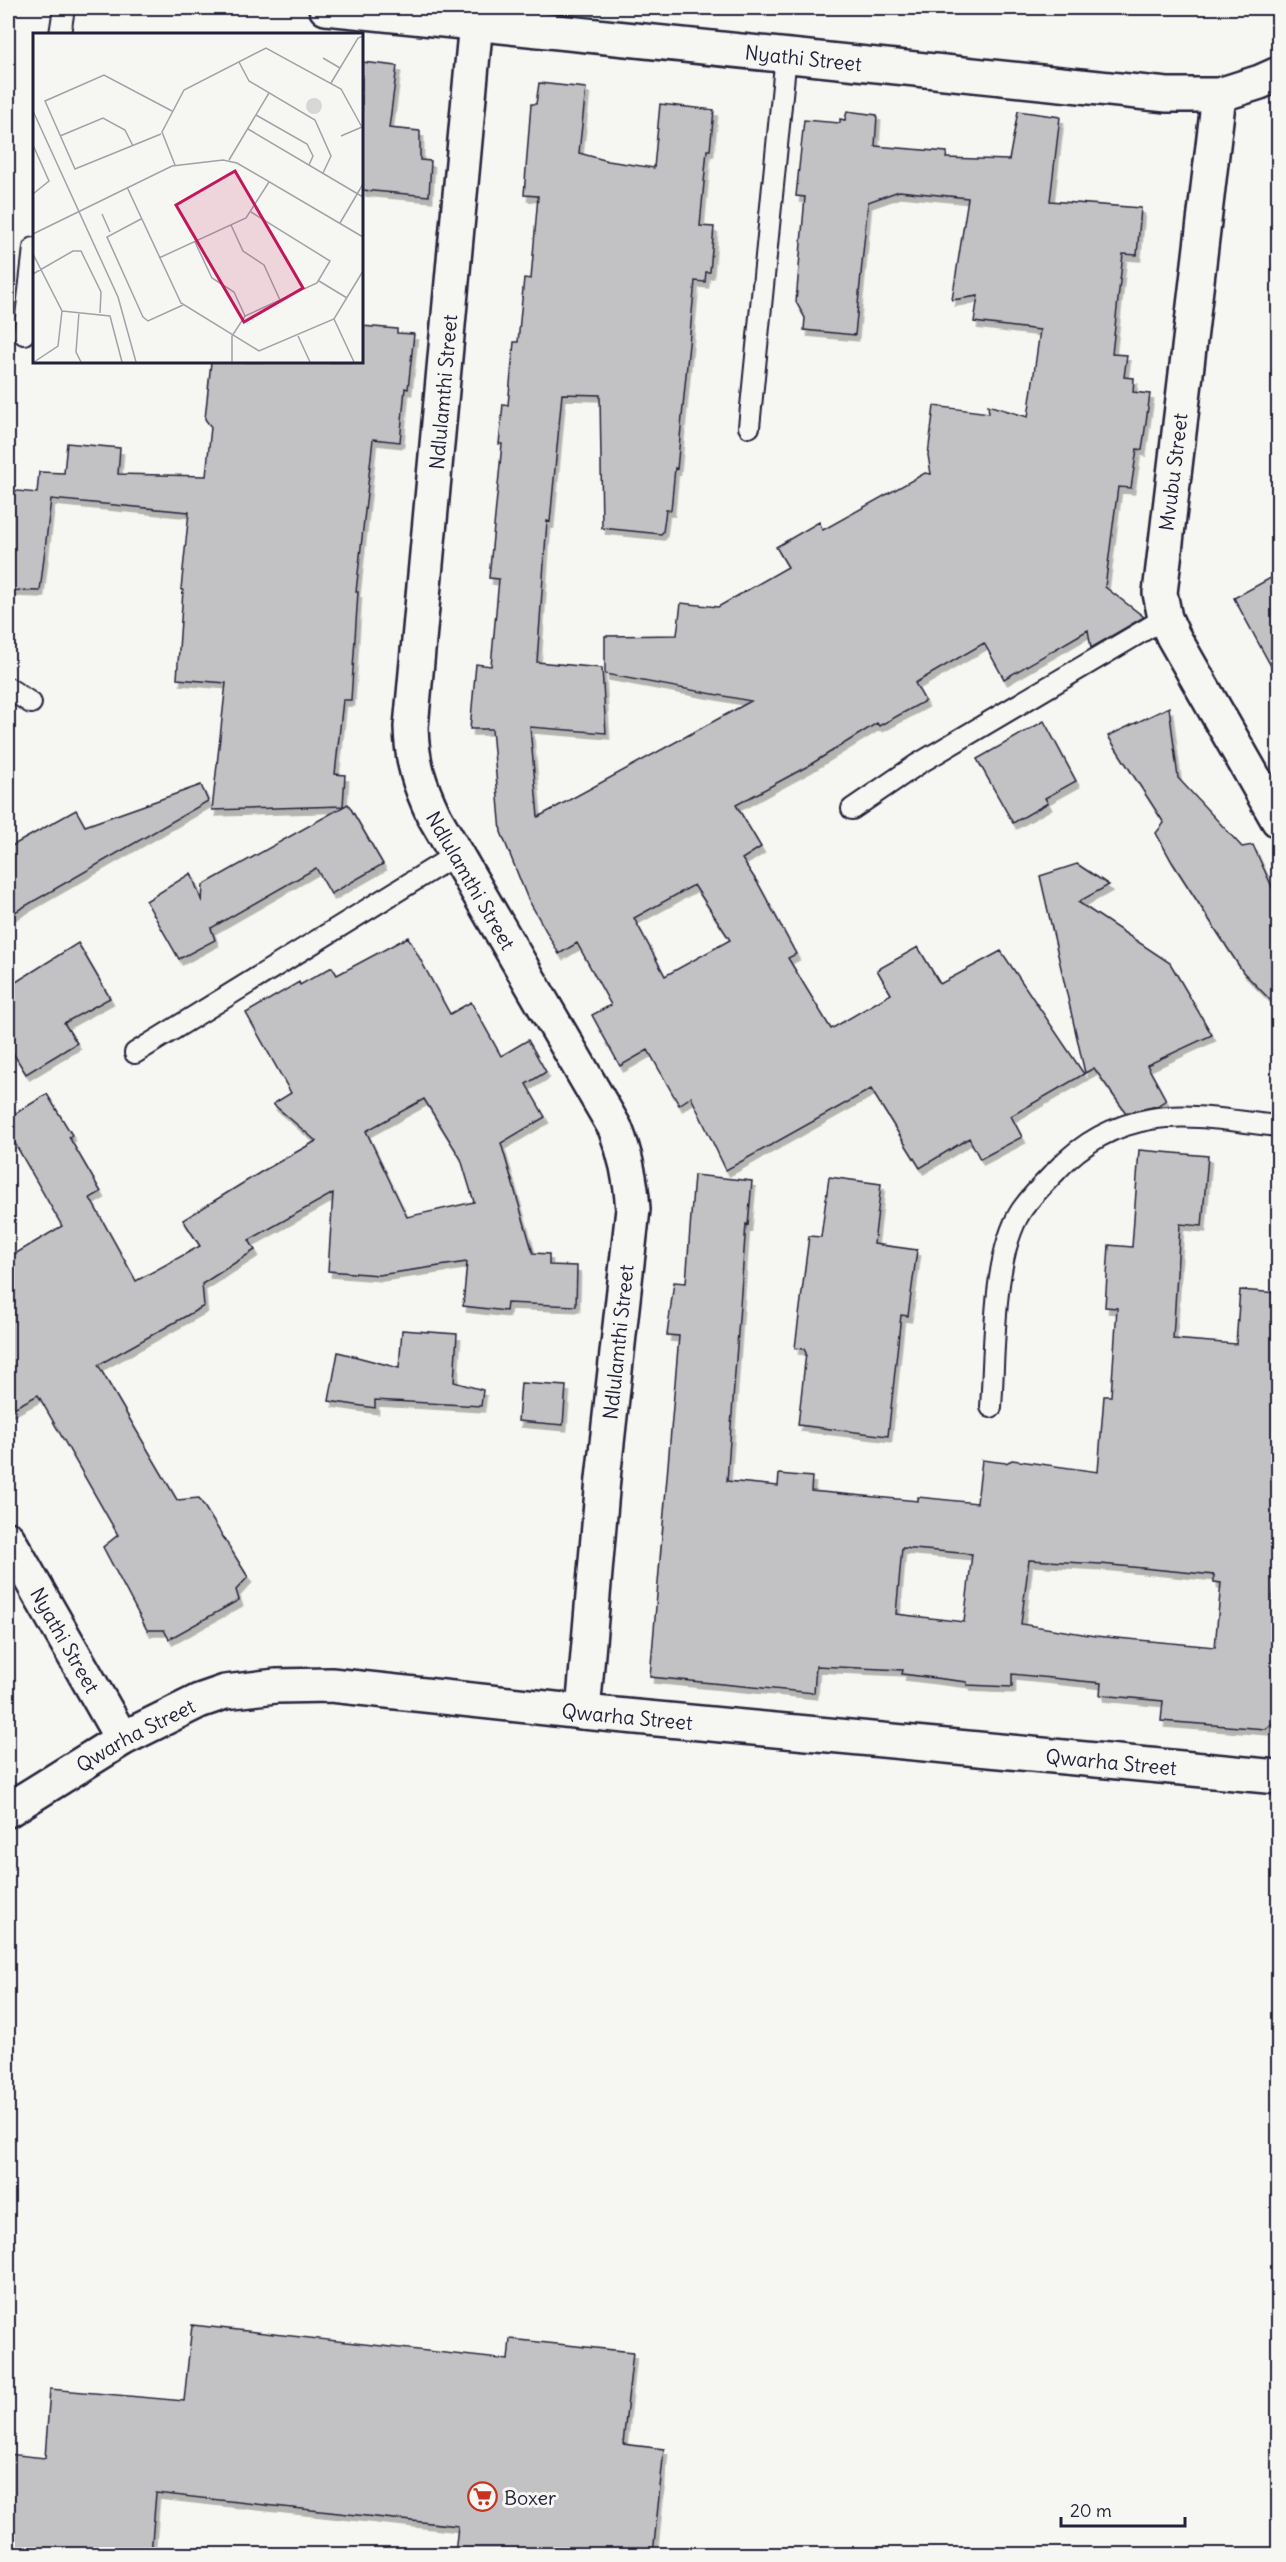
<svg xmlns="http://www.w3.org/2000/svg" width="1286" height="2562" viewBox="0 0 1286 2562" font-family="Delius,sans-serif">
<defs>
<filter id="shadow"><feDropShadow dx="3.5" dy="6" stdDeviation="0" flood-color="#0004"/></filter>
</defs>
<rect width="100%" height="100%" fill="#f6f6f2"/>
<filter id="ink" filterUnits="userSpaceOnUse"><feTurbulence type="fractalNoise" baseFrequency=".0167" numOctaves="2"/><feDisplacementMap in="SourceGraphic" scale="12" xChannelSelector="R" yChannelSelector="G"/><feConvolveMatrix kernelMatrix="1 2 1 2 8 2 1 2 1" color-interpolation-filters="sRGB"/></filter>
<g filter="url(#ink)">
<g fill="#c2c2c4" stroke="#22223b" stroke-width="1.5" fill-rule="evenodd" filter="url(#shadow)">
<path d="M 362,62 L 397,66 L 389,128 L 420,131 L 420,160 L 431,161 L 429,196 L 362,190 Z"/>
<path d="M 539,83 L 586,88 L 579,153 L 608,161 L 654,168 L 660,104 L 714,110 L 710,150 L 707,150 L 700,226 L 714,227 L 710,272 L 706,272 L 705,282 L 695,281 L 677,469 L 675,468 L 671,510 L 666,510 L 663,532 L 661,534 L 602,528 L 600,395 L 562,394 L 550,522 L 547,521 L 537,662 L 602,668 L 606,733 L 530,727 L 538,817 L 751,701 L 605,674 L 605,636 L 677,635 L 681,603 L 718,607 L 788,567 L 776,547 L 819,522 L 823,530 L 925,473 L 931,474 L 928,455 L 934,406 L 989,413 L 988,405 L 1028,417 L 1040,330 L 974,322 L 978,296 L 952,300 L 968,198 L 899,191 L 868,202 L 855,335 L 804,330 L 805,318 L 796,302 L 805,197 L 796,196 L 804,120 L 840,123 L 840,119 L 845,120 L 847,111 L 877,115 L 875,146 L 947,152 L 946,158 L 1009,160 L 1018,111 L 1060,117 L 1050,201 L 1141,208 L 1137,255 L 1123,254 L 1112,354 L 1127,355 L 1124,377 L 1134,378 L 1133,392 L 1150,394 L 1142,450 L 1137,449 L 1131,488 L 1118,487 L 1105,587 L 1144,617 L 1091,648 L 1088,630 L 1004,679 L 984,643 L 915,683 L 925,701 L 879,726 L 877,723 L 808,766 L 736,805 L 761,847 L 742,859 L 759,885 L 796,954 L 788,958 L 831,1029 L 891,994 L 877,970 L 918,947 L 940,984 L 1001,951 L 1084,1074 L 1011,1116 L 1022,1137 L 980,1159 L 969,1138 L 920,1168 L 871,1089 L 726,1170 L 691,1097 L 679,1105 L 648,1050 L 620,1066 L 592,1015 L 611,1005 L 577,943 L 559,954 L 527,897 L 501,832 L 492,729 L 470,729 L 476,664 L 491,666 L 499,579 L 489,578 L 502,444 L 499,444 L 503,404 L 508,405 L 514,342 L 518,342 L 524,278 L 531,279 L 538,196 L 524,195 L 531,104 L 536,104 ZM 694,885 L 730,940 L 665,976 L 634,918 Z"/>
<path d="M 362,326 L 397,329 L 397,333 L 414,334 L 408,389 L 405,388 L 400,442 L 373,439 L 356,592 L 358,592 L 351,700 L 343,700 L 335,774 L 345,775 L 343,806 L 212,810 L 226,683 L 177,679 L 183,590 L 181,589 L 189,512 L 51,499 L 40,591 L 8,590 L 8,490 L 37,493 L 39,472 L 64,473 L 67,443 L 120,448 L 118,474 L 206,476 L 211,427 L 205,419 L 211,362 L 362,362 Z"/>
<path d="M 1278,574 L 1278,679 L 1234,598 Z"/>
<path d="M 1169,707 L 1178,778 L 1242,847 L 1253,845 L 1278,900 L 1278,1008 L 1243,972 L 1172,862 L 1156,833 L 1164,823 L 1108,736 Z"/>
<path d="M 1044,721 L 1076,781 L 1045,798 L 1048,803 L 1013,823 L 977,759 Z"/>
<path d="M 201,785 L 208,801 L 8,916 L 8,848 L 76,810 L 85,826 Z"/>
<path d="M 348,804 L 383,864 L 331,894 L 316,868 L 211,928 L 215,940 L 179,959 L 146,901 L 191,873 L 202,902 L 203,885 Z"/>
<path d="M 1077,864 L 1109,885 L 1078,902 L 1170,963 L 1212,1035 L 1147,1065 L 1166,1100 L 1157,1106 L 1126,1113 L 1094,1068 L 1085,1073 L 1040,876 Z"/>
<path d="M 408,937 L 450,1014 L 471,1002 L 501,1056 L 528,1040 L 546,1072 L 526,1084 L 545,1117 L 501,1143 L 533,1253 L 549,1254 L 549,1265 L 577,1266 L 576,1306 L 507,1303 L 506,1311 L 463,1306 L 467,1262 L 379,1275 L 328,1271 L 333,1193 L 249,1240 L 255,1250 L 202,1284 L 204,1306 L 98,1365 L 177,1500 L 199,1498 L 248,1577 L 236,1590 L 239,1600 L 169,1639 L 164,1630 L 147,1630 L 103,1547 L 118,1535 L 38,1395 L 8,1411 L 8,1258 L 62,1226 L 8,1131 L 8,1118 L 47,1094 L 72,1135 L 69,1137 L 101,1192 L 90,1198 L 136,1281 L 200,1246 L 183,1220 L 261,1172 L 316,1141 L 273,1104 L 291,1093 L 246,1013 L 299,982 L 300,985 L 332,967 L 337,975 ZM 424,1099 L 461,1159 L 474,1202 L 407,1217 L 366,1131 Z"/>
<path d="M 78,943 L 110,998 L 64,1023 L 77,1043 L 26,1074 L 8,1045 L 8,987 Z"/>
<path d="M 1139,1150 L 1208,1156 L 1202,1226 L 1180,1224 L 1173,1339 L 1236,1344 L 1240,1290 L 1278,1293 L 1278,1545 L 1273,1599 L 1278,1600 L 1278,1718 L 1266,1729 L 1161,1721 L 1163,1701 L 1100,1695 L 1101,1683 L 1012,1674 L 1012,1687 L 967,1685 L 967,1682 L 902,1674 L 903,1670 L 816,1666 L 814,1693 L 650,1677 L 679,1336 L 667,1335 L 674,1282 L 686,1283 L 694,1175 L 752,1181 L 748,1225 L 746,1224 L 727,1481 L 778,1486 L 779,1474 L 812,1477 L 811,1491 L 918,1501 L 918,1497 L 977,1503 L 982,1460 L 1006,1463 L 1012,1460 L 1098,1472 L 1104,1396 L 1111,1396 L 1117,1308 L 1105,1307 L 1109,1245 L 1132,1247 ZM 902,1548 L 972,1554 L 964,1622 L 896,1614 ZM 1029,1560 L 1101,1564 L 1214,1575 L 1214,1582 L 1221,1583 L 1215,1647 L 1095,1636 L 1021,1624 Z"/>
<path d="M 829,1177 L 881,1184 L 874,1244 L 917,1250 L 908,1316 L 901,1315 L 888,1436 L 798,1425 L 806,1353 L 804,1349 L 795,1348 L 809,1236 L 821,1237 Z"/>
<path d="M 402,1330 L 457,1334 L 454,1382 L 483,1390 L 481,1406 L 375,1400 L 375,1408 L 329,1401 L 338,1352 L 399,1368 Z"/>
<path d="M 521,1383 L 566,1386 L 563,1425 L 518,1421 Z"/>
<path d="M 192,2325 L 508,2360 L 510,2339 L 633,2352 L 623,2444 L 664,2449 L 653,2554 L 455,2554 L 458,2526 L 156,2493 L 151,2554 L 8,2554 L 8,2454 L 45,2458 L 50,2389 L 184,2401 Z"/>
</g>
<g fill="none" stroke-linecap="round" stroke-linejoin="round">
<defs>
<g id="service">
<path d="M 60,34 L 64,8"/>
<path d="M 24,334 L 34,248"/>
<path d="M 749,427 L 786,55"/>
<path d="M 8,688 L 31,703"/>
<path d="M 852,809 L 918,764 L 1165,618"/>
<path d="M 135,1053 L 457,854"/>
<path d="M 991,1407 C 995,1353 992,1256 1021,1211 C 1031,1196 1045,1183 1057,1170 C 1082,1143 1115,1125 1151,1119 C 1192,1112 1238,1122 1278,1126"/>
</g>
<g id="minor">
<path id="s1" d="M 326,8 L 1167,95 L 1219,95 L 1260,82 L 1278,74"/>
<path id="s2" d="M 476,21 L 411,727 C 412,763 419,784 434,816 L 615,1128 C 626,1155 631,1180 633,1209 L 603,1479 L 583,1712"/>
<path d="M 1219,95 L 1160,593 L 1165,618 L 1173,636 L 1278,820"/>
<path id="s3" d="M 8,1539 L 122,1739"/>
<path id="s4" d="M 8,1810 L 122,1739 L 199,1701 L 225,1692 L 276,1686 L 331,1685 L 583,1712 L 1278,1777"/>
</g>
</defs>
<use href="#service" stroke="#22223b" stroke-width="24"/>
<use href="#minor" stroke="#22223b" stroke-width="38"/>
<use href="#service" stroke="#f6f6f2" stroke-width="20"/>
<use href="#minor" stroke="#f6f6f2" stroke-width="33"/>
</g>
</g>
<defs>
<symbol id="supermarket-ring" viewBox="-11 -11 22 22"><circle r="9.5" fill="#f6f6f2" stroke="#c8321e" stroke-width="1.5"/><path d="M-6-5.5h2.5l.6 2H6L4.5 2H-2.5L-4.4-4H-6ZM-1.5 3.2a1.3 1.3 0 1 0 .1 0ZM3 3.2a1.3 1.3 0 1 0 .1 0Z" fill="#c8321e"/></symbol>
</defs>
<g fill-rule="evenodd">
<use href="#supermarket-ring" x="466" y="2480" width="33" height="33"/>
</g>
<g text-anchor="middle" dominant-baseline="central" stroke-width="6" stroke-linejoin="round" paint-order="stroke">
<g font-size="20" fill="#22223b" stroke="#f6f6f2">
<text stroke="none"><textPath href="#s1" startOffset="480">Nyathi Street</textPath></text>
<text transform="translate(443 392) rotate(-85)">Ndlulamthi Street</text>
<text transform="translate(1173 472) rotate(-83)">Mvubu Street</text>
<text stroke="none"><textPath href="#s2" startOffset="876">Ndlulamthi Street</textPath></text>
<text transform="translate(618 1342) rotate(-84)">Ndlulamthi Street</text>
<text stroke="none"><textPath href="#s3" startOffset="116">Nyathi Street</textPath></text>
<text stroke="none"><textPath href="#s4" startOffset="652">Qwarha Street</textPath></text>
<text stroke="none"><textPath href="#s4" startOffset="148">Qwarha Street</textPath></text>
<text stroke="none"><textPath href="#s4" startOffset="1138">Qwarha Street</textPath></text>
</g>
<g font-size="20" fill="#22223b" stroke="#f6f6f2" text-anchor="start">
<text x="504" y="2497">Boxer</text>
</g>
</g>
<g transform="translate(33 33)">
<rect width="330" height="330" fill="#f6f6f2"/>
<path d="M273 73a8 8 0 1 1 16 0a8 8 0 1 1-16 0Z" fill="#d7d7d7"/>
<path fill="none" stroke="#a1a1a9" stroke-width="1.5" d="M 290,25 L 307,35M 206,29 L 216,48 L 282,87 L 298,123 L 290,140M 298,50 L 325,5 L 330,3M 0,78 L 85,264 L 103,329M 223,82 L 274,111 L 280,123 L 276,132M 215,96 L 330,164M 128,101 L 42,136 L 12,68 L 71,42 L 139,78M 27,103 L 70,85 L 92,97 L 100,113M 308,103 L 329,94M 0,112 L 16,148 L 0,161M 196,127 L 236,60M 142,132 L 129,99 L 151,57 L 233,15 L 308,56 L 330,96M 94,154 L 148,270 L 226,318 L 301,286 L 330,238M 69,181 L 77,199M 108,186 L 74,204 L 110,284 L 115,288 L 150,272M 307,190 L 330,151M 198,192 L 210,218 L 231,232 L 247,267M 0,201 L 139,133 L 190,127 L 204,130 L 330,204M 162,209 L 179,245 L 201,259 L 212,283M 0,221 L 29,278 L 25,313 L 1,329M 126,225 L 213,185 L 236,149M 0,241 L 40,218 L 48,218 L 68,259 L 67,280M 286,248 L 314,265M 29,278 L 77,283 L 89,329M 46,279 L 43,319 L 48,329M 301,286 L 321,329M 265,303 L 277,329M 199,329 L 199,303 L 212,283 L 284,250 L 297,228 L 218,179"/>
<path fill="#c2185b" fill-opacity="0.15" stroke="#c2185b" stroke-width="3" d="M 202,138 L 270,255 L 211,289 L 143,172 Z"/>
<rect width="330" height="330" fill="none" stroke="#22223b" stroke-width="3"/>
</g>
<rect width="1286" height="2562" fill="none" stroke="#f6f6f2" stroke-width="30"/>
<rect x="15" y="15" width="1256" height="2532" fill="none" stroke="#22223b" stroke-width="2" filter="url(#ink)"/>
<path d="M1061 2517v9h124v-9" fill="none" stroke="#22223b" stroke-width="3"/>
<text x="1070" y="2517" font-size="18" fill="#22223b" stroke="#f6f6f2" stroke-width="4.5" paint-order="stroke">20 m</text>
</svg>
